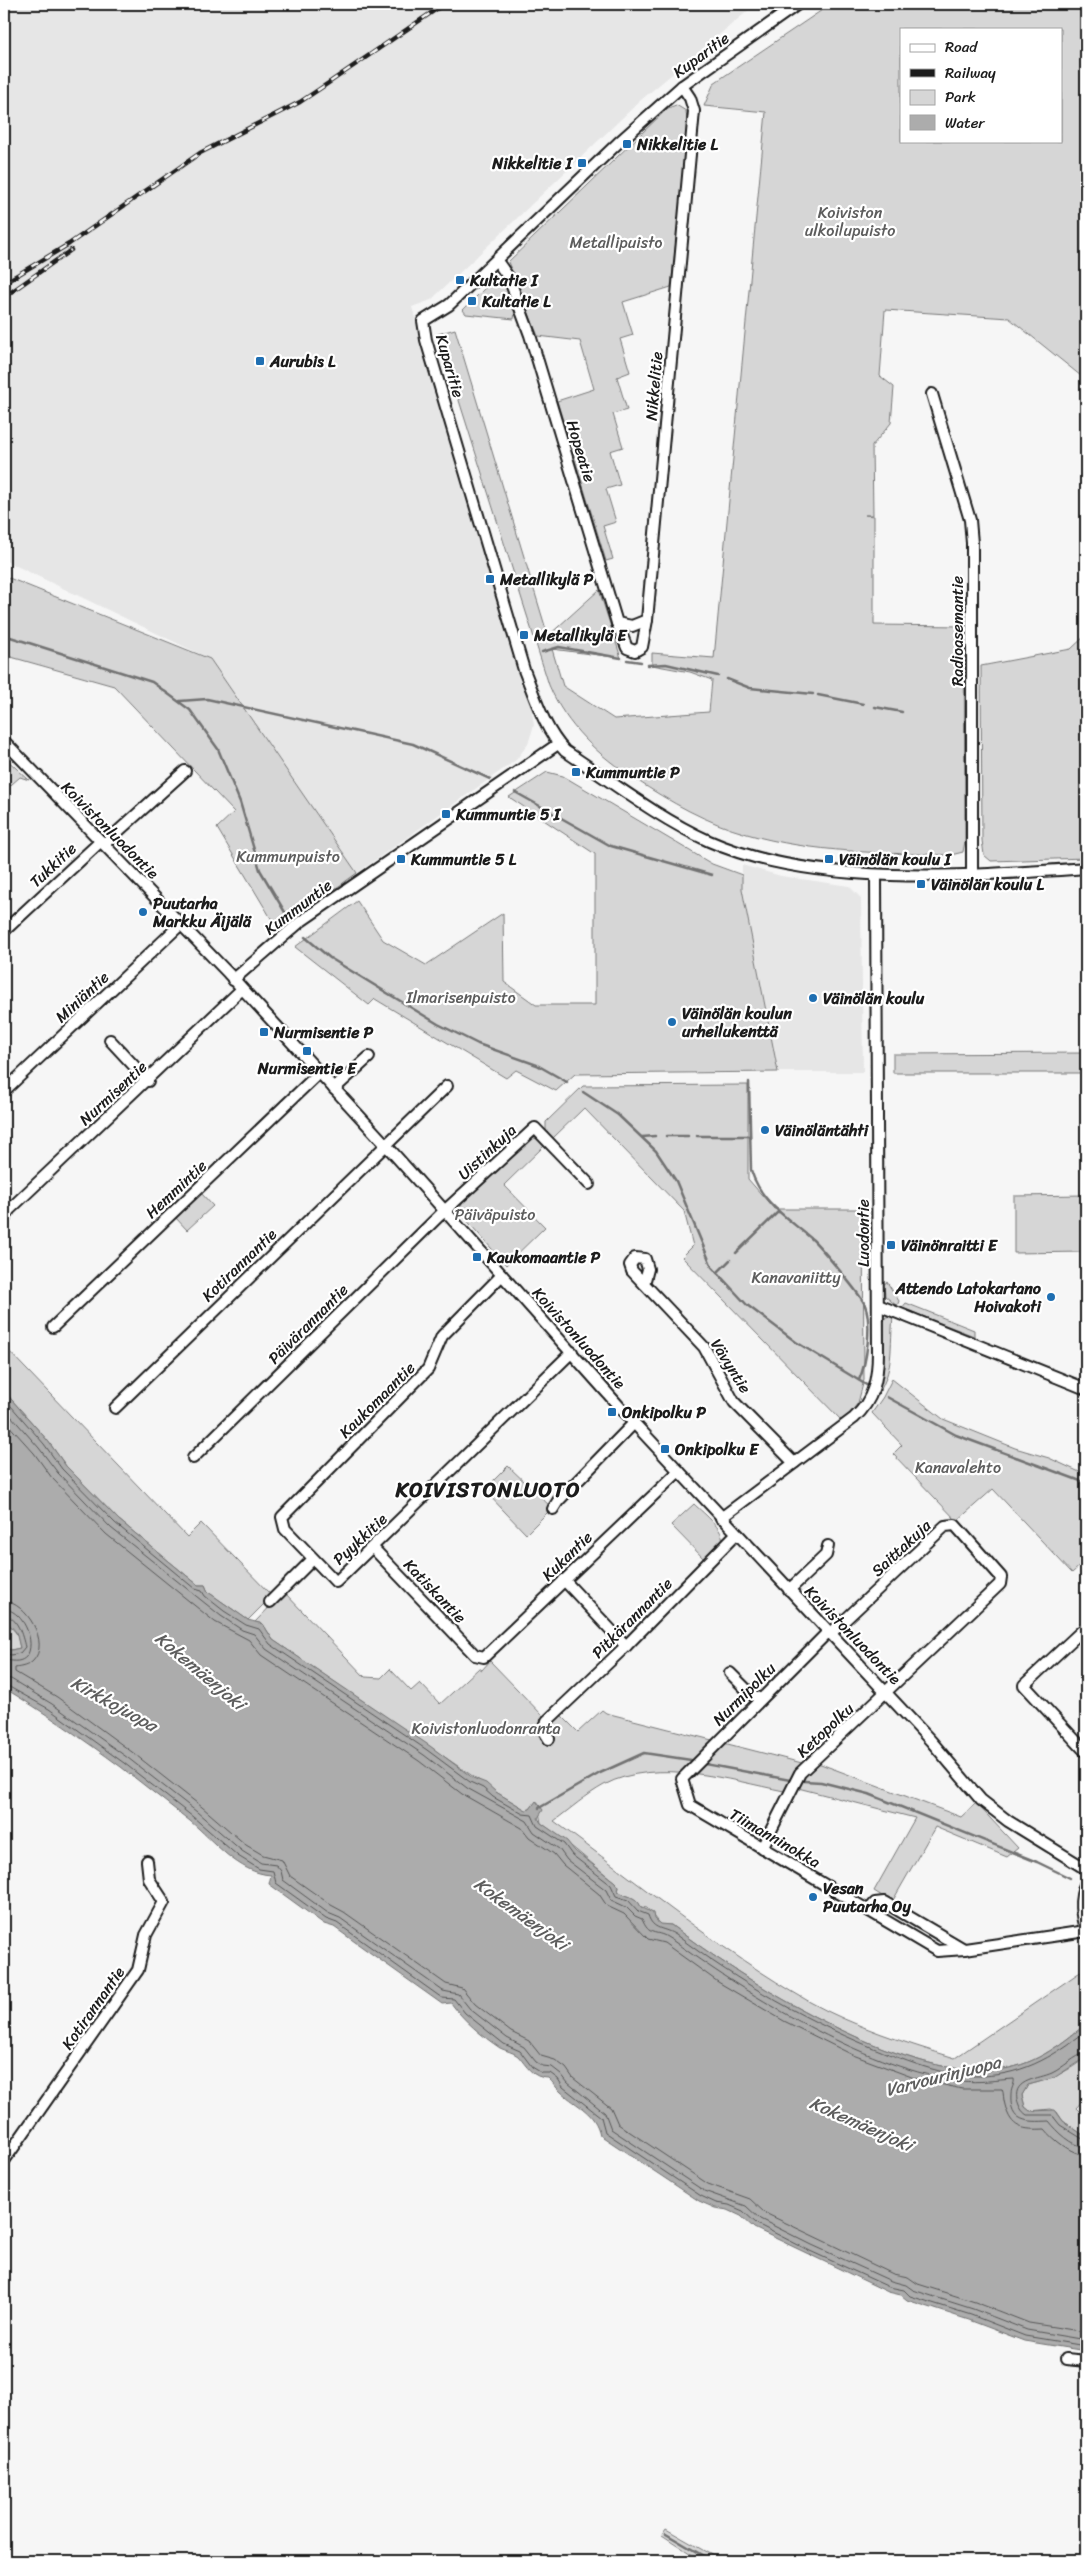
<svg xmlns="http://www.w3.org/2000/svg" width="1090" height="2565" viewBox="0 0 1090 2565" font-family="Sriracha,sans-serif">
<rect width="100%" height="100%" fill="#f6f6f6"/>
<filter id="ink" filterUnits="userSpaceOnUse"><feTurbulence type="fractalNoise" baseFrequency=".02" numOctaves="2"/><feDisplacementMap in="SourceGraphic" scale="10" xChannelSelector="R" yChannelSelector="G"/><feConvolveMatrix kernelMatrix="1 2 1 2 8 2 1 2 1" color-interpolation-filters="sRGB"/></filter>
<g filter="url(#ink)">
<g fill="#e6e6e6">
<path d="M 4,4 L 756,4 L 641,100 L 431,300 L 412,307 L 531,706 L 534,725 L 528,744 L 516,760 L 357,873 L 210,659 L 4,560 Z"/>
<path d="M 742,865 L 781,876 L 849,886 L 861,898 L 863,1072 L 778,1072 L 742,890 Z"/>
</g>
<g fill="#d6d6d6" stroke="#797979" fill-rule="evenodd">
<path d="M 831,4 L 1086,4 L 1086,380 L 1009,318 L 885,310 L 880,376 L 894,387 L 891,423 L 872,446 L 873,515 L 865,515 L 874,516 L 874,625 L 964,626 L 965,841 L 963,852 L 951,855 C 883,853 813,853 747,834 C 707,823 670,802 635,779 C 599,756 566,726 549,685 L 438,334 L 455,329 L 548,636 L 599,590 L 621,658 L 552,649 L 563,686 L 614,719 L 709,712 L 712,680 L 690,672 L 652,665 L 652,653 L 714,658 L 766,112 L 704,106 L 714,83 ZM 901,29 L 1061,29 L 1061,141 L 901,141 Z"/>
<path d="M 676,105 L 686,111 L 688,129 L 671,287 L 623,302 L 633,335 L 620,339 L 630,372 L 617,377 L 627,410 L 613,414 L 623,447 L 610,451 L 620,485 L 606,489 L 616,522 L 603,526 L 613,559 L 606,561 L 557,401 L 594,389 L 580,341 L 538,336 L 508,262 L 668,108 Z"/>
<path d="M 500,273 L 504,276 L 515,313 L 514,319 L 466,314 L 463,310 Z"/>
<path d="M 4,576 L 210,659 L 357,873 L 278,930 L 217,828 L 234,812 L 114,686 L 4,655 Z"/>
<path d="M 1086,635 L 1086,858 L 991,861 L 984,855 L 982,840 L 981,666 L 1071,649 Z"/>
<path d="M 4,757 L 29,780 L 20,777 L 4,791 Z"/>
<path d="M 547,772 L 563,776 L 712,864 L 742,875 L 742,889 L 778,1072 L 575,1074 L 556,1091 L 516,1070 L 506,1078 L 375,999 L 369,1005 L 295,947 L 357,901 L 383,940 L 426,965 L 503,913 L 504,982 L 536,1005 L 595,1005 L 595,854 L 509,797 Z"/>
<path d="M 1086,1053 L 1086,1073 L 893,1073 L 893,1054 Z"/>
<path d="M 748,1085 L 748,1179 L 774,1209 L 863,1209 L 864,1380 L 858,1403 L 843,1422 L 682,1257 L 693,1246 L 684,1211 L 584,1108 L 553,1138 L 546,1131 L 546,1122 L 583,1086 Z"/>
<path d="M 530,1138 L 538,1138 L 545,1145 L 504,1185 L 545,1227 L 506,1265 L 463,1216 L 460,1209 L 463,1202 Z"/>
<path d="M 201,1193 L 213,1206 L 187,1230 L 175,1217 Z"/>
<path d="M 1086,1195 L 1086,1252 L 1014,1253 L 1014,1196 Z"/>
<path d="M 887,1282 L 899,1301 L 897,1306 L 885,1296 L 884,1284 Z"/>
<path d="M 906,1303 L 974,1330 L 974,1336 L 902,1308 Z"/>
<path d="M 893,1316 C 889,1357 896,1370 870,1407 L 881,1381 L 882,1324 L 886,1317 Z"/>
<path d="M 4,1346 L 187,1537 L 201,1523 L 272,1596 L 248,1620 L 208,1592 L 205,1585 L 198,1585 L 119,1520 L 66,1466 L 48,1441 L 4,1391 Z"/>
<path d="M 892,1379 L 943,1419 L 1015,1448 L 1049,1458 L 1086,1475 L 1086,1560 L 1072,1573 L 993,1489 L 957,1521 L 893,1454 L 902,1445 L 872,1413 L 883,1397 Z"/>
<path d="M 508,1466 L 552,1508 L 526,1534 L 484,1490 Z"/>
<path d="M 694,1504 C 703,1513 730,1533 721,1547 C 717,1552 710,1556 706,1561 L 671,1525 Z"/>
<path d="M 284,1592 L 365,1677 L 381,1678 L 390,1669 L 411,1691 L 420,1683 L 440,1704 L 479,1668 L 482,1670 L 490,1661 L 544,1717 L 554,1708 L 578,1732 L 602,1710 L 606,1713 L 802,1763 L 817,1748 L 824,1756 L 818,1763 L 961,1817 L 976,1803 L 1018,1848 L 1007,1857 L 935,1827 L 892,1902 L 874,1891 L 915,1818 L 798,1788 L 784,1791 C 729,1780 657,1757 604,1785 C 586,1795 570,1809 554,1821 C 639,1883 719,1950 810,2002 C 855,2027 906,2043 955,2058 L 1086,1968 L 1086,2024 C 1059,2046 1032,2067 996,2070 C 900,2079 746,1982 671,1925 L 660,1925 L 647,1908 L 641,1907 C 636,1896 626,1897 618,1891 L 619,1887 L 615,1882 C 589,1862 567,1841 541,1823 L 537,1801 L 530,1809 L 526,1810 L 496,1792 L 273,1640 L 263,1624 L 255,1622 Z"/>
<path d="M 4,1619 L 17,1634 L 20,1648 L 11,1650 L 4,1647 Z"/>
<path d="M 1086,2057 L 1086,2097 L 1076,2108 L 1086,2118 L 1086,2137 L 1063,2121 L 1057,2112 L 1051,2109 L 1030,2111 L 1025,2107 L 1022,2095 L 1028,2085 C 1049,2080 1070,2071 1086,2057 Z"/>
<path d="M 666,2529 L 722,2561 L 702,2561 L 662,2535 Z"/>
</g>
<path fill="#acacac" stroke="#727272" d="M 4,1391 L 48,1441 L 66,1466 L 119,1520 L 198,1585 L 205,1585 L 208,1592 L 248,1620 L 263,1624 L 273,1640 L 430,1746 L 473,1778 L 486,1783 L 496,1792 L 526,1810 L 530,1809 L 536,1801 L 543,1810 L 538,1818 L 541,1823 L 567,1841 L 575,1851 L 615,1882 L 619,1887 L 618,1891 C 627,1898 636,1895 641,1907 L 653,1913 L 654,1919 L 660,1924 L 671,1925 C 746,1982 900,2079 996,2070 C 1032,2067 1059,2046 1086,2024 L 1086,2057 L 1054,2078 L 1028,2085 L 1022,2095 L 1025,2107 L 1030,2111 L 1055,2110 L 1063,2121 L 1086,2137 L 1086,2351 L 1024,2341 L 969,2320 L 907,2300 L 901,2295 L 888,2292 L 754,2228 L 741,2216 L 728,2210 L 715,2208 L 699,2201 L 600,2135 C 595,2112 578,2107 561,2092 C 556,2088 553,2082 548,2078 C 532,2078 527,2066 518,2056 C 513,2052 506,2051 500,2048 C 482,2036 464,2021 451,2003 L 442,2004 L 334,1927 L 324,1924 L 269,1884 L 271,1875 C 238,1873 214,1841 190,1821 C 167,1803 144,1785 121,1767 C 83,1739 44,1712 4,1688 L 4,1647 L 11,1650 L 20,1648 L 16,1632 L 4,1618 Z"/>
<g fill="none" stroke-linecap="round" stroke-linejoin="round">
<g stroke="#565656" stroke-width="1">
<path d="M 4,1398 L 44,1444 L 62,1469 L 115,1523 L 195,1589 L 202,1591 L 205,1596 L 224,1611 L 246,1625 L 259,1629 L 270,1644 L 427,1750 L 470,1782 L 483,1788 L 493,1797 L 523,1814 L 532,1815 L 537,1826 L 564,1844 L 572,1855 L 611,1885 L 616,1896 L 628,1900 L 638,1911 L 648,1915 C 653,1931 664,1927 676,1935 C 740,1983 811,2024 886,2053 C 915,2064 943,2075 974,2076 C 1019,2077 1052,2058 1086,2031"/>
<path d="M 4,1408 L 39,1448 L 58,1473 L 111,1528 L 221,1616 L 242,1630 L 254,1634 L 266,1649 L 424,1755 L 467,1788 L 527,1821 L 534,1832 L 559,1849 L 567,1860 L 606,1890 L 611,1900 L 626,1907 L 635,1916 L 642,1919 C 649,1937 656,1930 667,1937 C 674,1941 680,1946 686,1950 C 759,2002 872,2070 961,2081 C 979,2083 996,2080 1014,2079 C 1015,2084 1011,2088 1011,2094 C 1009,2123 1028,2122 1049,2121 C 1058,2132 1072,2146 1086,2147"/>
<path d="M 4,1420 L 34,1453 L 52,1478 L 106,1534 L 215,1622 L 249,1640 L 261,1655 L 419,1761 L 462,1794 L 522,1828 L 529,1837 L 554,1854 L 563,1865 L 599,1894 L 607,1906 L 624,1914 L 648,1939 L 664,1943 L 718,1982 L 784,2021 L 853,2055 L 917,2079 L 962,2089 L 1002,2089 C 1004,2093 1003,2099 1005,2105 C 1011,2129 1023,2130 1045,2129 C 1054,2140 1071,2154 1086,2155"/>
<path d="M 4,1601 C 26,1602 51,1643 33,1661 C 28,1666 21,1667 15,1668 L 15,1672 L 57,1697 L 132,1752 L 202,1807 L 246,1845 L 263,1855 L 282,1860 L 290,1876 L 331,1905 L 344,1912 L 446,1984 L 462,1988 L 475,2004 L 511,2032 L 529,2041 L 541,2056 L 555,2060 L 566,2068 L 573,2078 L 611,2108 L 618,2124 L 708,2184 L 750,2199 L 765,2213 L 893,2274 L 908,2277 L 918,2284 L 975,2302 L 1029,2323 L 1086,2332"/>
<path d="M 4,1609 C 31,1610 46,1674 4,1659"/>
<path d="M 4,1615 C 18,1617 22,1635 25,1647 L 20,1653 L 11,1655 L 4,1653"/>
<path d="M 4,1678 L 11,1679 L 52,1704 L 128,1758 L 197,1812 L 242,1851 L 261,1863 L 276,1865 L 281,1871 L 283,1880 L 328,1913 L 340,1918 L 443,1991 L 458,1994 L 470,2009 L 507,2038 L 524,2047 L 536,2062 L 543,2066 L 552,2067 L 561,2074 L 568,2083 L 605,2113 L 611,2129 L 704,2191 L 746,2206 L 760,2219 L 812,2245 L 891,2281 L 906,2285 L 913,2290 L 973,2309 L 1027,2330 L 1086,2340"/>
<path d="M 4,1684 L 49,1709 L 124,1763 L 193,1817 L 238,1856 L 259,1869 L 273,1871 L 276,1883 L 326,1919 L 337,1923 L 442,1998 L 454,1999 L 465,2013 L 504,2044 L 520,2051 L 532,2067 L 542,2073 L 550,2073 L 558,2079 L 563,2087 L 601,2117 L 605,2132 L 701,2196 L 716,2203 L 729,2205 L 743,2211 L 757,2224 L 810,2251 L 889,2287 L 904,2290 L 910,2296 L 971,2315 L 1025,2336 L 1086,2346"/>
<path d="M 1086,2053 C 1075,2055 1063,2068 1052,2073 C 1039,2079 1013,2079 1017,2099 C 1019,2106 1021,2111 1027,2115 L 1052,2115 L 1060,2125 L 1086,2141"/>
</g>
<g stroke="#727272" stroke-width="2.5">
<path d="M 4,635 L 152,682 L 190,710 L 218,749 L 240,802 L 260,870 L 289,919"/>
<path d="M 542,652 L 559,647 L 621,658"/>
<path d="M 627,660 L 641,662"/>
<path d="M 648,665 L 666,664 L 718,676"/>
<path d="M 727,679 L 750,688 L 813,694"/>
<path d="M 818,695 L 863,704"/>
<path d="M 180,701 L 207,699 L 413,744 L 490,779"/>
<path d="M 875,707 L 902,712"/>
<path d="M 515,792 L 611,846 L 712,875"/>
<path d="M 305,937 L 330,958 L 438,1024 L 478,1044 L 537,1065 L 567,1082"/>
<path d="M 749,1082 L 751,1170 C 761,1203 788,1218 813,1240 C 821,1248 862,1296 865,1305 C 872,1324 867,1362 859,1380"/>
<path d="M 583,1092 L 618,1115 L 656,1151 L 676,1181 L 712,1267 L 747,1305 L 796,1342 L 868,1386"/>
<path d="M 666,1136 L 688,1136"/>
<path d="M 697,1136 L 750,1136"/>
<path d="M 642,1137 L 655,1136"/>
<path d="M 736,1253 L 778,1212"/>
<path d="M 717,1273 L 730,1260"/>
<path d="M 887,1397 L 956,1435 L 1086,1483"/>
<path d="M 705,1764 L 790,1780"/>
<path d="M 804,1781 L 821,1782 L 869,1794 L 1037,1862 L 1070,1878"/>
<path d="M 539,1808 L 600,1773 L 644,1753 L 691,1760"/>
<path d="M 666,2534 L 712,2561"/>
</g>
<defs>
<g id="minor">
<path d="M 798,4 L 682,86 L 618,143 L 449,305 L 423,321 L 426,340 L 524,670 C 535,697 544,729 565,751 C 612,782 658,818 709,841 C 815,888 972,876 1086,868"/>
<path d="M 497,261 L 509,278 L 530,335 L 617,623 L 632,626 L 647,620"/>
<path d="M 932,394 L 970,520 L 972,543 L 972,874"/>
<path d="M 617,623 L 627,648 L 635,651 L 642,647 L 647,620 L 694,111 L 690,98 L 682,86"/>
<path d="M 4,741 L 228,973 L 386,1145 L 634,1423 L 931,1741 L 981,1800 L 1008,1821 L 1086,1869"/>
<path d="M 104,844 L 185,771"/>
<path d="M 4,931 L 101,841"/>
<path d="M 233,980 L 300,922 L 558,744"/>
<path d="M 110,1040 L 148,1081"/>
<path d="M 334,1089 L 369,1057"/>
<path d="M 4,1091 L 181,924"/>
<path d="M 5,1218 L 9,1210 L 242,989"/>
<path d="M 502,1275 L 442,1336 L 428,1369 L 282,1517 L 285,1529 L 336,1582 L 572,1352"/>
<path d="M 644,1284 L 648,1269 L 645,1259 L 635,1258 L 630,1265 L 632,1271 L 704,1347 L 734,1402 L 794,1463"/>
<path d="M 878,1305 L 1086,1389"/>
<path d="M 53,1327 L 319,1073"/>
<path d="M 115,1408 L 447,1086"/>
<path d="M 193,1458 L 439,1216 L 535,1128 L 589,1184"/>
<path d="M 553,1509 L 558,1501 L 634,1423"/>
<path d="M 721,1518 L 854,1418 C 874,1400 878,1378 878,1352 L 876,875"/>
<path d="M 373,1548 L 475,1655 L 484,1657 L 679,1471"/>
<path d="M 564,1580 L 626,1646"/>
<path d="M 789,1590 L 826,1555 L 828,1546"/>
<path d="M 270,1602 L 313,1559"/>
<path d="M 1086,1627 L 1024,1685 L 1086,1752"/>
<path d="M 828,1632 L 682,1779 L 690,1805 L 937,1951 L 965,1949 L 1086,1931"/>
<path d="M 730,1673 L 751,1694 L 760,1699"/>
<path d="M 549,1739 L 544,1731 L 547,1721 L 626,1646 L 736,1534"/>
<path d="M 762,1848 L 800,1773 L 1000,1584 L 1001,1577 L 955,1525 L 945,1526 L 830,1634"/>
<path d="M 1086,1882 C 1078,1900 1081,1915 1086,1933"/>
<path d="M 869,1910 L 875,1903 L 884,1902 L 964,1949"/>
<path d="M 4,2161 L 138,1970 L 146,1935 L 164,1902 L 149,1879 L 147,1861"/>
<path d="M 1066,2359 L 1086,2361"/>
</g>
</defs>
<use href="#minor" stroke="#1c1c1c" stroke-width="14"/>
<use href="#minor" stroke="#fff" stroke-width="10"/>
<defs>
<g id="rail">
<path d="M 4,283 L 69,244 L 200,153 L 300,102 L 327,84 L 444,4"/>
<path d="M 4,297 L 71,250"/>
</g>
</defs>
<use href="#rail" stroke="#1c1c1c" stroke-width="4.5"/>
<use href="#rail" stroke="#fff" stroke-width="2.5" stroke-dasharray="8" stroke-linecap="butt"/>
</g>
</g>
<g fill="#1f6fb2" stroke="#fff" stroke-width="2">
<rect x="622" y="139" width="10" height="10" rx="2.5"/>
<rect x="577" y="158" width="10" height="10" rx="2.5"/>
<rect x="455" y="275" width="10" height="10" rx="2.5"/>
<rect x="467" y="296" width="10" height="10" rx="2.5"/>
<rect x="255" y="356" width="10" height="10" rx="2.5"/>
<rect x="485" y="574" width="10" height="10" rx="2.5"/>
<rect x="519" y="630" width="10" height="10" rx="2.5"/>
<rect x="571" y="767" width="10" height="10" rx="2.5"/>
<rect x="441" y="809" width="10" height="10" rx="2.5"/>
<rect x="396" y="854" width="10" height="10" rx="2.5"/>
<rect x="824" y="854" width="10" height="10" rx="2.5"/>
<rect x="916" y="879" width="10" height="10" rx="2.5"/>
<circle cx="143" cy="912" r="5"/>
<circle cx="813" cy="998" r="5"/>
<circle cx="672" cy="1022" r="5"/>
<rect x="259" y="1027" width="10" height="10" rx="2.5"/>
<rect x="302" y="1046" width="10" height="10" rx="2.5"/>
<circle cx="765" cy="1130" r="5"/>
<rect x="886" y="1240" width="10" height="10" rx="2.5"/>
<rect x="472" y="1252" width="10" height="10" rx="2.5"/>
<circle cx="1051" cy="1297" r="5"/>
<rect x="607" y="1407" width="10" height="10" rx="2.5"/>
<rect x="660" y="1444" width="10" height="10" rx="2.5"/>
<circle cx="813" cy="1897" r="5"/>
</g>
<g text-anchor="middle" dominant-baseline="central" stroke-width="4.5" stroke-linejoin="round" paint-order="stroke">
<g font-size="16" fill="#1c1c1c" stroke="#fff">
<text transform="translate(701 55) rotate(-36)">Kuparitie</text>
<text transform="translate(450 366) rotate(74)">Kuparitie</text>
<text transform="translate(654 386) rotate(-85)">Nikkelitie</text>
<text transform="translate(581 451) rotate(73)">Hopeatie</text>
<text transform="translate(957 631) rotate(-90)">Radioasemantie</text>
<text transform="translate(110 830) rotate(45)">Koivistonluodontie</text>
<text transform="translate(53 865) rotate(-43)">Tukkitie</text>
<text transform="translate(298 907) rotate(-37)">Kummuntie</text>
<text transform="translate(82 997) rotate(-43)">Miniäntie</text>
<text transform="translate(113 1093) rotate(-43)">Nurmisentie</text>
<text transform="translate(487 1152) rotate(-43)">Uistinkuja</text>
<text transform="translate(176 1189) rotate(-43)">Hemmintie</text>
<text transform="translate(863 1233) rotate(-90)">Luodontie</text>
<text transform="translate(239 1265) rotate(-44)">Kotirannantie</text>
<text transform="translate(308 1324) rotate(-45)">Päivärannantie</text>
<text transform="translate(579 1338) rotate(48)">Koivistonluodontie</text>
<text transform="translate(731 1366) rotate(58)">Vävyntie</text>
<text transform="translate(377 1400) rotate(-45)">Kaukomaantie</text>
<text transform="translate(360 1539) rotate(-43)">Pyykkitie</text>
<text transform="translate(901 1548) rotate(-43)">Saittakuja</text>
<text transform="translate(567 1556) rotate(-44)">Kukantie</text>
<text transform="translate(435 1591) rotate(46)">Katiskantie</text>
<text transform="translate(632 1618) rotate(-45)">Pitkärannantie</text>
<text transform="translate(853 1635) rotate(46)">Koivistonluodontie</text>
<text transform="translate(744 1694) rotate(-45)">Nurmipolku</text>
<text transform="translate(825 1730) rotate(-43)">Ketopolku</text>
<text transform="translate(775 1838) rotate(30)">Tiimanninokka</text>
<text transform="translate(93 2008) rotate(-55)">Kotirannantie</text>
</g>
<g font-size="16" font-weight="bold" fill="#1c1c1c" stroke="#fff" text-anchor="start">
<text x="637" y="144">Nikkelitie L</text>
<text x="572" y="163" text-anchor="end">Nikkelitie I</text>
<text x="470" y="280">Kultatie I</text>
<text x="482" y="301">Kultatie L</text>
<text x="270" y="361">Aurubis L</text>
<text x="500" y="579">Metallikylä P</text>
<text x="534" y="635">Metallikylä E</text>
<text x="586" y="772">Kummuntie P</text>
<text x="456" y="814">Kummuntie 5 I</text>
<text x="411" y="859">Kummuntie 5 L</text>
<text x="839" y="859">Väinölän koulu I</text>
<text x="931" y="884">Väinölän koulu L</text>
<text x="153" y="903">Puutarha<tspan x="153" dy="18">Markku Äijälä</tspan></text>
<text x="823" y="998">Väinölän koulu</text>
<text x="682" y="1013">Väinölän koulun<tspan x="682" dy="18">urheilukenttä</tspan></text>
<text x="274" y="1032">Nurmisentie P</text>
<text x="307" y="1068" text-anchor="middle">Nurmisentie E</text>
<text x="775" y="1130">Väinöläntähti</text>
<text x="901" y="1245">Väinönraitti E</text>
<text x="487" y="1257">Kaukomaantie P</text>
<text x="1041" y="1288" text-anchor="end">Attendo Latokartano<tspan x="1041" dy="18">Hoivakoti</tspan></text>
<text x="622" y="1412">Onkipolku P</text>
<text x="675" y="1449">Onkipolku E</text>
<text x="823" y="1888">Vesan<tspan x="823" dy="18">Puutarha Oy</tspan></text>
</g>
<g font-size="16" fill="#5d5d5d" stroke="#fff">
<text x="850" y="212">Koiviston<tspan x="850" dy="18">ulkoilupuisto</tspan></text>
<text x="616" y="242">Metallipuisto</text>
<text x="288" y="856">Kummunpuisto</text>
<text x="461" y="997">Ilmarisenpuisto</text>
<text x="495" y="1214">Päiväpuisto</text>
<text x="796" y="1277">Kanavaniitty</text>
<text x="958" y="1467">Kanavalehto</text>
<text x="486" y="1728">Koivistonluodonranta</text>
</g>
<g font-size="18" font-style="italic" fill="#5d5d5d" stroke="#fff">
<text transform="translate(200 1671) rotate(40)">Kokemäenjoki</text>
<text transform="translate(114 1704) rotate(29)">Kirkkojuopa</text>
<text transform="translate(521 1914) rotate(36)">Kokemäenjoki</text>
<text transform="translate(943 2076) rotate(-14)">Varvourinjuopa</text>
<text transform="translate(861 2124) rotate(24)">Kokemäenjoki</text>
</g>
<g font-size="21" font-weight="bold" letter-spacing="1" fill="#1c1c1c" stroke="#fff">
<text x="488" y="1490">KOIVISTONLUOTO</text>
</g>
</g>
<rect width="1090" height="2565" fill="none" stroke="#fff" stroke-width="20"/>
<rect x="10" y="10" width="1070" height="2545" fill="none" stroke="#1c1c1c" stroke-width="2" filter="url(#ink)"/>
<rect x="900" y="28" width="162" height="115" fill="#ffffff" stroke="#a4a4a4"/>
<rect x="910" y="44" width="25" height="8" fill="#ffffff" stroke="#a4a4a4"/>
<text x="945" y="52" font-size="15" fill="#1c1c1c">Road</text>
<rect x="910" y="69" width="25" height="8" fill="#1c1c1c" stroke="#a4a4a4"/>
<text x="945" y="78" font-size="15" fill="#1c1c1c">Railway</text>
<rect x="910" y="90" width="25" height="15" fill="#d6d6d6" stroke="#a4a4a4"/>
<text x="945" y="102" font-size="15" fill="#1c1c1c">Park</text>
<rect x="910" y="115" width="25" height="15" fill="#acacac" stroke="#a4a4a4"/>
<text x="945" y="128" font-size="15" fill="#1c1c1c">Water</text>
</svg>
